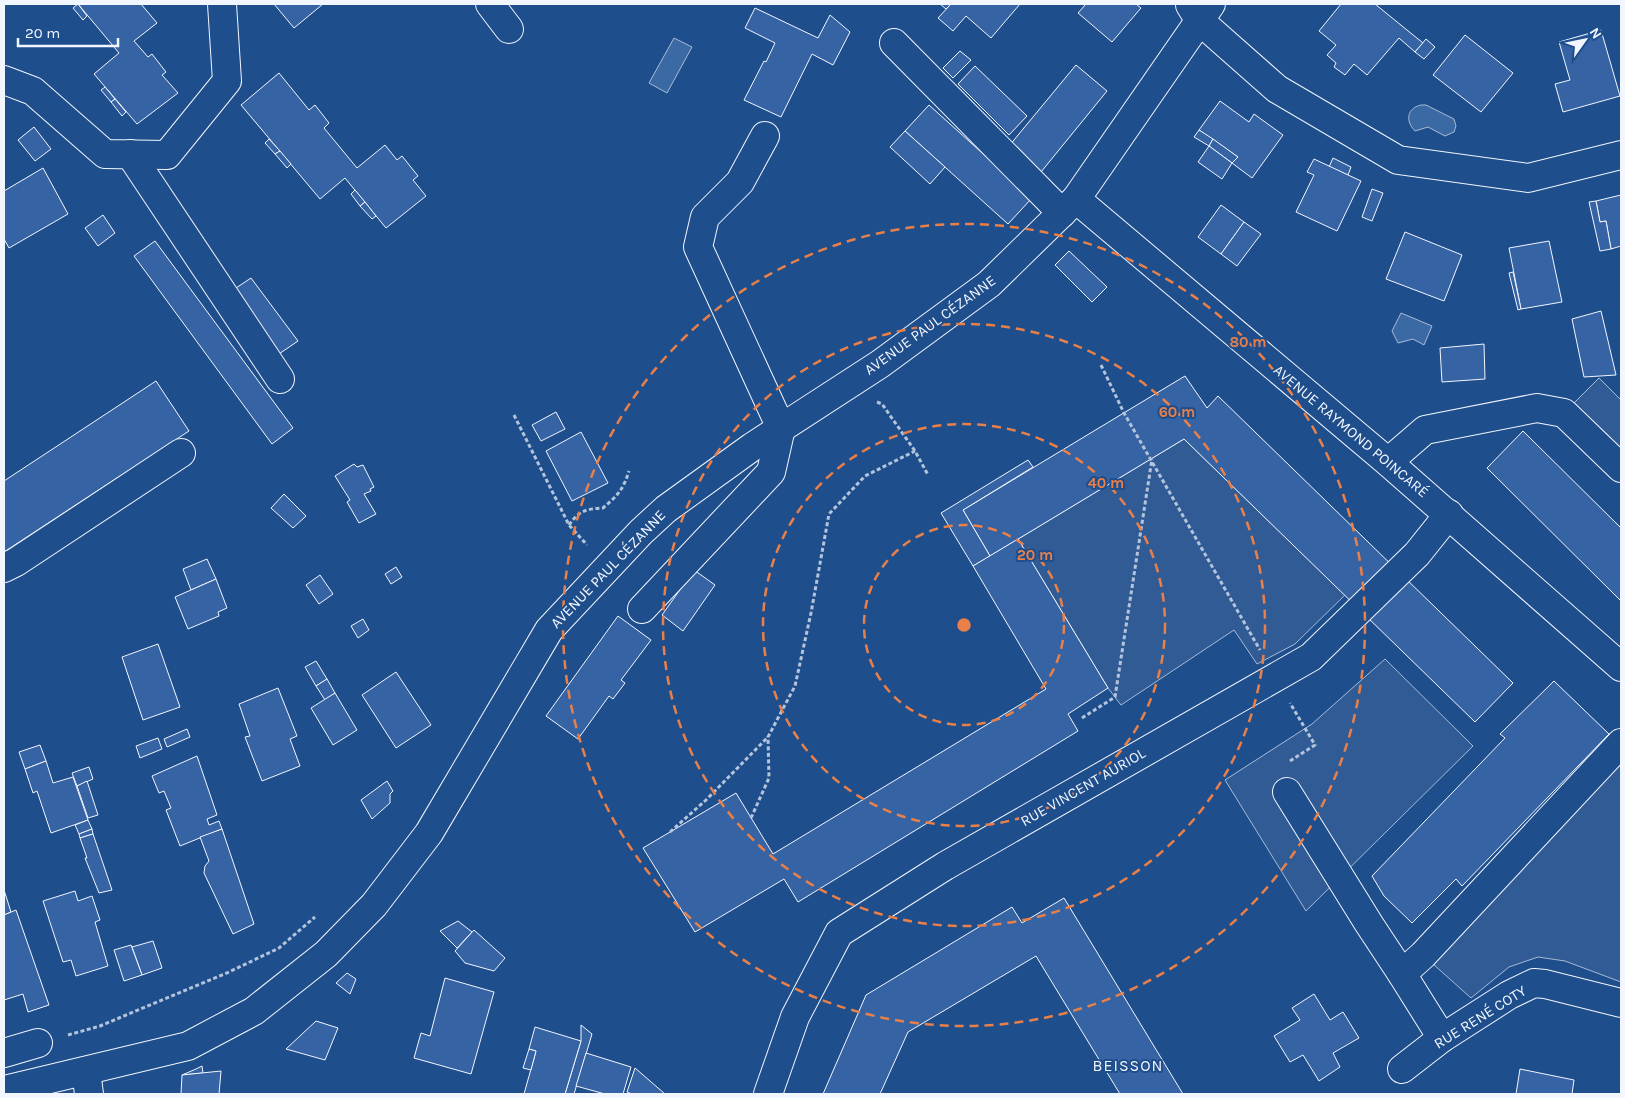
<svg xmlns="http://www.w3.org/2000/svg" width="1625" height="1098" viewBox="0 0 1625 1098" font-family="Karla,sans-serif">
<rect width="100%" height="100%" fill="#1f4e8c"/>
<g fill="#305b95" stroke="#a8bbd7">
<path d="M 1599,378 L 1621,400 L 1621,468 L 1564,413 Z"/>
<path d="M 1184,439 L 1345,595 L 1295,644 L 1257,664 L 1234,630 L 1121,705 L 1108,688 L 1018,539 Z"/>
<path d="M 1385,659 L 1473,746 L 1306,911 L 1225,780 L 1312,724 Z"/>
<path d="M 1621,743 L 1621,982 L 1565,961 L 1538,957 L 1509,967 L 1471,998 L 1423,955 Z"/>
</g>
<g fill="#3b69a3" stroke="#a8bbd7">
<path d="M 674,38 L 692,47 L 667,93 L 649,83 Z"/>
<path d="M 1421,105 L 1426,105 L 1454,119 L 1456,126 L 1454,132 L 1445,136 L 1428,127 L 1415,131 C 1405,121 1407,108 1421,105 Z"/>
<path d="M 1401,313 L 1432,326 L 1424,345 L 1413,339 L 1398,343 L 1392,331 Z"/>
</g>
<g fill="#3563a3" stroke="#f2f6ff">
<path d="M 78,4 L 141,4 L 157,23 L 134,41 L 148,57 L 152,54 L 166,72 L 162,75 L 178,93 L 137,124 L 94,74 L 119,53 Z"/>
<path d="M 78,4 L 87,16 L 83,20 L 73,8 Z"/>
<path d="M 274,4 L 323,4 L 294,28 Z"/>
<path d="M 940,4 L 951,4 L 946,9 Z"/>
<path d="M 951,4 L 1020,4 L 991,38 L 966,16 L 953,31 L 938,18 Z"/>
<path d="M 1086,4 L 1136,4 L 1141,8 L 1112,42 L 1078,13 Z"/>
<path d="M 1341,4 L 1375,4 L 1423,43 L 1415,52 L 1399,38 L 1367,75 L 1354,64 L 1345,75 L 1334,67 L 1336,63 L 1327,55 L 1336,45 L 1319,31 Z"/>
<path d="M 755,8 L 818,38 L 830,15 L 850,32 L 833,65 L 812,54 L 781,117 L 744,100 L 764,61 L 766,62 L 775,43 L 745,28 Z"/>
<path d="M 1601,30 L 1620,96 L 1563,112 L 1555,84 L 1570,80 L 1559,42 Z"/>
<path d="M 1465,35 L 1513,73 L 1481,112 L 1433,75 Z"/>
<path d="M 1426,39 L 1435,47 L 1424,59 L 1415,52 Z"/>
<path d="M 960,51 L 971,60 L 953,78 L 943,68 Z"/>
<path d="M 1076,65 L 1107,91 L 1041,172 L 1009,146 Z"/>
<path d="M 975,66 L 1027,116 L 1009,135 L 958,84 Z"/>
<path d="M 279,73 L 309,110 L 315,105 L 329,123 L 324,128 L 357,168 L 385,145 L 397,160 L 402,156 L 418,176 L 413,180 L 426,196 L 386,228 L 345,178 L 320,199 L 241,105 Z"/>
<path d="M 105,87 L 115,99 L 111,102 L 101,90 Z"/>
<path d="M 115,99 L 126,112 L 122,116 L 111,102 Z"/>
<path d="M 1220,101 L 1249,122 L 1254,114 L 1283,135 L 1252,178 L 1232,163 L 1238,157 L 1199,130 Z"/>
<path d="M 929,105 L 1032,198 L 1008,224 L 905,131 Z"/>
<path d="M 34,127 L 51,149 L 35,161 L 18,140 Z"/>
<path d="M 1199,130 L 1213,139 L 1209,146 L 1194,137 Z"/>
<path d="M 905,131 L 945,167 L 930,184 L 890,147 Z"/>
<path d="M 269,139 L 280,151 L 275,154 L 265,143 Z"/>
<path d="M 1213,139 L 1238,157 L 1232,163 L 1209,146 Z"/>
<path d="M 1209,146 L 1232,163 L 1222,179 L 1198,162 Z"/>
<path d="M 280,151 L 291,164 L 287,168 L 275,154 Z"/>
<path d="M 1333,158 L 1351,167 L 1348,175 L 1329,167 Z"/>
<path d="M 1314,159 L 1361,181 L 1337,231 L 1296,212 L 1314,175 L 1307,172 Z"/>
<path d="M 43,168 L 68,214 L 9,248 L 4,239 L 4,191 Z"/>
<path d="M 1372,189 L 1383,193 L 1372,221 L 1362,217 Z"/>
<path d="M 355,190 L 365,202 L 360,206 L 351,194 Z"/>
<path d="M 1621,195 L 1621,246 L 1611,249 L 1606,221 L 1600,222 L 1596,201 Z"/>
<path d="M 1596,201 L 1600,222 L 1606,221 L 1611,249 L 1600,251 L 1589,202 Z"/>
<path d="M 365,202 L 376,216 L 372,219 L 360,206 Z"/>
<path d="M 1221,205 L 1244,222 L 1221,254 L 1198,237 Z"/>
<path d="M 103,215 L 115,233 L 98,246 L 85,228 Z"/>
<path d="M 1244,222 L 1261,234 L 1237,266 L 1221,254 Z"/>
<path d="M 1405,232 L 1462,255 L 1444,301 L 1386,279 Z"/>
<path d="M 155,241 L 293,428 L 272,444 L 134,256 Z"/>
<path d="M 1549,241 L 1562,302 L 1521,309 L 1509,248 Z"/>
<path d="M 1069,251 L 1107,287 L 1092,302 L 1055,265 Z"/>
<path d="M 1513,272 L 1521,309 L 1518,310 L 1509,273 Z"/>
<path d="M 251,278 L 298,341 L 276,356 L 230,292 Z"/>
<path d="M 1601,311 L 1616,375 L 1584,377 L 1572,319 Z"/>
<path d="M 1484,344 L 1485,379 L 1442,382 L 1440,348 Z"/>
<path d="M 1185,376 L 1207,408 L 1218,396 L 1513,683 L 1475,722 L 1184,439 L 990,556 L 963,510 Z"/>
<path d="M 156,381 L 189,431 L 4,552 L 4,481 Z"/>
<path d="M 556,412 L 565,429 L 541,441 L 532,425 Z"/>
<path d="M 1523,431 L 1621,528 L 1621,601 L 1487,468 Z"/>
<path d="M 581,432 L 608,483 L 572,501 L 546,451 Z"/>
<path d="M 1028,460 L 1033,467 L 963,510 L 990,556 L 973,566 L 941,513 Z"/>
<path d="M 354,464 L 357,467 L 363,465 L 374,487 L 370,489 L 371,491 L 364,494 L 376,514 L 359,523 L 347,502 L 350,500 L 335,476 Z"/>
<path d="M 284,494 L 306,516 L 293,528 L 271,508 Z"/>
<path d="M 1018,539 L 1108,688 L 1068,714 L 1078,731 L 798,902 L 784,879 L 695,932 L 643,848 L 736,793 L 773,854 L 1046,689 L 973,566 Z"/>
<path d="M 207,559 L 216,579 L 191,590 L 183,569 Z"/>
<path d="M 396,567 L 402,577 L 391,584 L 385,574 Z"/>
<path d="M 694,570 L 715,585 L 683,631 L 662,615 Z"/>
<path d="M 320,575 L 333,594 L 319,604 L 306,585 Z"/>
<path d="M 216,579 L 227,608 L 218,612 L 219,616 L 188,629 L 175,597 Z"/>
<path d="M 618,616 L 651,640 L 621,680 L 625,683 L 613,699 L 609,696 L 578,739 L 546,716 Z"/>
<path d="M 363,619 L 369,630 L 358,638 L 351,626 Z"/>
<path d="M 158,644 L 180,707 L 143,720 L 122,657 Z"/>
<path d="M 316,661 L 327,679 L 316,686 L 305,667 Z"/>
<path d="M 396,672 L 431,725 L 396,748 L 362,695 Z"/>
<path d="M 327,679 L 335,693 L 325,700 L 316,686 Z"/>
<path d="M 1554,681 L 1609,734 L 1462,886 L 1456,879 L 1412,923 L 1384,896 L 1372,876 L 1505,738 L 1500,734 Z"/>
<path d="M 278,688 L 297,736 L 290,739 L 300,766 L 262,781 L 245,737 L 250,736 L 239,704 Z"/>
<path d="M 335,693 L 357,730 L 333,745 L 311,708 Z"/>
<path d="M 187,729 L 190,737 L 167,747 L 164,739 Z"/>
<path d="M 158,738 L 162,749 L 140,758 L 136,746 Z"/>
<path d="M 40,745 L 46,761 L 25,769 L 19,752 Z"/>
<path d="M 197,756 L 217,815 L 207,819 L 209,825 L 219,821 L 222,829 L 180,846 L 166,810 L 171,808 L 164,791 L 159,793 L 152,776 Z"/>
<path d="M 46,761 L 53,783 L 73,777 L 88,820 L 51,833 L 37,791 L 33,793 L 25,769 Z"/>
<path d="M 89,767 L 93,779 L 77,786 L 72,773 Z"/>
<path d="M 87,781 L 98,815 L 88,818 L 77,786 Z"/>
<path d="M 387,781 L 393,791 L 390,794 L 390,803 L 372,819 L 361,800 Z"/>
<path d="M 88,820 L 92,829 L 79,834 L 75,825 Z"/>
<path d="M 92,829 L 93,834 L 80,838 L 79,834 Z"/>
<path d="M 222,829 L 254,924 L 233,934 L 204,873 L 205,866 L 209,861 L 200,837 Z"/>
<path d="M 93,834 L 112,890 L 99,893 L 85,858 L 87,858 L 80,838 Z"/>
<path d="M 4,890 L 11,912 L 4,915 Z"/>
<path d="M 75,891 L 78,901 L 92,896 L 100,920 L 95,922 L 108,966 L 76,976 L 71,960 L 63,962 L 43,901 Z"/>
<path d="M 1064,898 L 1183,1094 L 1120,1094 L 1036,956 L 908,1032 L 880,1094 L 823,1094 L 866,995 L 1012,907 L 1022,923 Z"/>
<path d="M 16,910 L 49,1005 L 28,1012 L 23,994 L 4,1000 L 4,915 Z"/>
<path d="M 458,921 L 472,932 L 457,948 L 440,931 Z"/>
<path d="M 474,930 L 505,958 L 494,971 L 465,963 L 455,951 Z"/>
<path d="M 153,941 L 162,968 L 142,975 L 132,947 Z"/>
<path d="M 131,945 L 142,975 L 124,981 L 114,950 Z"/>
<path d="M 347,973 L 356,979 L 350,994 L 336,983 Z"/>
<path d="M 445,978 L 494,992 L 471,1074 L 414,1058 L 421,1033 L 430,1036 Z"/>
<path d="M 1314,994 L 1330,1020 L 1343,1012 L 1359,1038 L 1333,1053 L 1340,1067 L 1319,1081 L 1303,1055 L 1290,1062 L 1274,1036 L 1300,1020 L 1292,1008 Z"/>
<path d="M 316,1021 L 338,1028 L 325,1060 L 286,1049 Z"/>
<path d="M 581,1025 L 592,1034 L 574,1094 L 565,1094 L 581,1041 Z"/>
<path d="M 535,1027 L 581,1041 L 565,1094 L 524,1094 L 536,1051 L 529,1049 Z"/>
<path d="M 529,1049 L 536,1051 L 531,1070 L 523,1068 Z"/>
<path d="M 586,1053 L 631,1067 L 623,1094 L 605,1094 L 576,1086 Z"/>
<path d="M 202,1066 L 203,1073 L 182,1075 L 196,1069 Z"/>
<path d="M 635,1068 L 665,1094 L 632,1094 L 627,1092 Z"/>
<path d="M 1520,1069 L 1574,1080 L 1572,1094 L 1516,1094 Z"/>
<path d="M 221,1071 L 219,1094 L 181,1094 L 182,1075 Z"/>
</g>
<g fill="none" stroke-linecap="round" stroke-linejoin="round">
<defs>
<g id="minor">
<path d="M 490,4 L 509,29"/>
<path d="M 1190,5 L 1200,21 L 1277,89 L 1398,160 L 1528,178 L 1621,155"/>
<path d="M 894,43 L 1062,213"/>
<path d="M 4,80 L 33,91 L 105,154 L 167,155 L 227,81 L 222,4"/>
<path d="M 130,154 L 280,379"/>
<path d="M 1076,199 L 1388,462 L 1621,667"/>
<path d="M 1388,462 L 1425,430 L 1537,408 L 1564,413 L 1621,468"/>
<path d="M 4,568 L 16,562 L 181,453"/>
<path d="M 642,609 L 771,472 L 781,428 L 698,247 L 705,217 L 740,182 L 765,136"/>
<path d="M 1287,792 L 1369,924 L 1402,974 L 1442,1038"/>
<path d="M 1402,974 L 1423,955 L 1621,743"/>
<path d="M 4,1053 L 38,1043"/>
<path d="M 1402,1069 L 1442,1038 L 1509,995 L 1534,983 L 1545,984 L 1621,1003"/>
<path d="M 86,1071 L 89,1094"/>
<path d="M 4,1090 L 188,1046 L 254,1011 L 326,954 L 374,905 L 429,833 L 549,630 L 641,532 L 666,509 L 752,447 L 880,364 L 989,284 L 1076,199 L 1211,4"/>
<path d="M 768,1094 L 795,1017 L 839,933 L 945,866 L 1311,657 L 1417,554 L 1449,514"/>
</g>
</defs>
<use href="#minor" stroke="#f2f6ff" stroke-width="30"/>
<g stroke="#b3c4dc" stroke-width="3" stroke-dasharray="4 2.5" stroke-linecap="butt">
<path d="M 1101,365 L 1124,413 L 1260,650"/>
<path d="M 877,402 L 882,404 L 915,451 L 928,475"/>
<path d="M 514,415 L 569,525 L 587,545"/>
<path d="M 569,525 C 579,511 585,509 603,508 C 618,495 623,490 629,471"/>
<path d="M 1082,718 L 1115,697 L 1152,459"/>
<path d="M 1290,761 L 1315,745 L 1290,703"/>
<path d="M 751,818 L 769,778 L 768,737 L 795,686 L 811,613 L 829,514 L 865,476 L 915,451"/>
<path d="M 670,832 L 706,800 L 767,738"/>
<path d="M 68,1035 L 100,1026 L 229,972 L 279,948 L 315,917"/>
</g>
<use href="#minor" stroke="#1f4e8c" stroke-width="28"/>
</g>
<g fill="none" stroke="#ea8049" stroke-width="2.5" stroke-dasharray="9 6">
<circle cx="964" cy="625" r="100"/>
<circle cx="964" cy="625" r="201"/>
<circle cx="964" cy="625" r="301"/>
<circle cx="964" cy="625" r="401"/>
</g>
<g text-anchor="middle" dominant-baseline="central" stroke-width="4" stroke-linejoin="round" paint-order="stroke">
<g font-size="15" fill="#f2f6ff" stroke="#1f4e8c">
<text transform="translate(930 325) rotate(-36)">AVENUE PAUL CÉZANNE</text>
<text transform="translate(1351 431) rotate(40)">AVENUE RAYMOND POINCARÉ</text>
<text transform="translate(608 569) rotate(-46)">AVENUE PAUL CÉZANNE</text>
<text transform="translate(1083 787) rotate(-30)">RUE VINCENT AURIOL</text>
<text transform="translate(1480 1017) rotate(-32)">RUE RENÉ COTY</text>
</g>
<g font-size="16" letter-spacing="1" fill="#f2f6ff" stroke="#1f4e8c">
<text x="1128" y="1065">BEISSON</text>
</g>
</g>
<circle cx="964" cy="625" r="8" fill="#ea8049" stroke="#1f4e8c" stroke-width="2.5"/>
<g font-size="15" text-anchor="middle" font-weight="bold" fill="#ea8049" stroke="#1f4e8c" stroke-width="4" stroke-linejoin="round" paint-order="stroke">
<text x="1248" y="347">80 m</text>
<text x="1177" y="417">60 m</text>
<text x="1106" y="488">40 m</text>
<text x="1035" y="560">20 m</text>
</g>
<rect width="1625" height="1098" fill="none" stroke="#f2f6ff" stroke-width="10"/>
<g transform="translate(1585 40) rotate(57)" stroke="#1f4e8c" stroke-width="4" paint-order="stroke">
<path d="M0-4L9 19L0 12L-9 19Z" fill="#f2f6ff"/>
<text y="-8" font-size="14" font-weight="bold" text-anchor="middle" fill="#f2f6ff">N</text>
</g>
<path d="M18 38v8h100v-8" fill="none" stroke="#f2f6ff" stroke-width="2.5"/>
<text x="25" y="38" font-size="15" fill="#f2f6ff" stroke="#1f4e8c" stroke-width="4" paint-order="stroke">20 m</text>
</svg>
